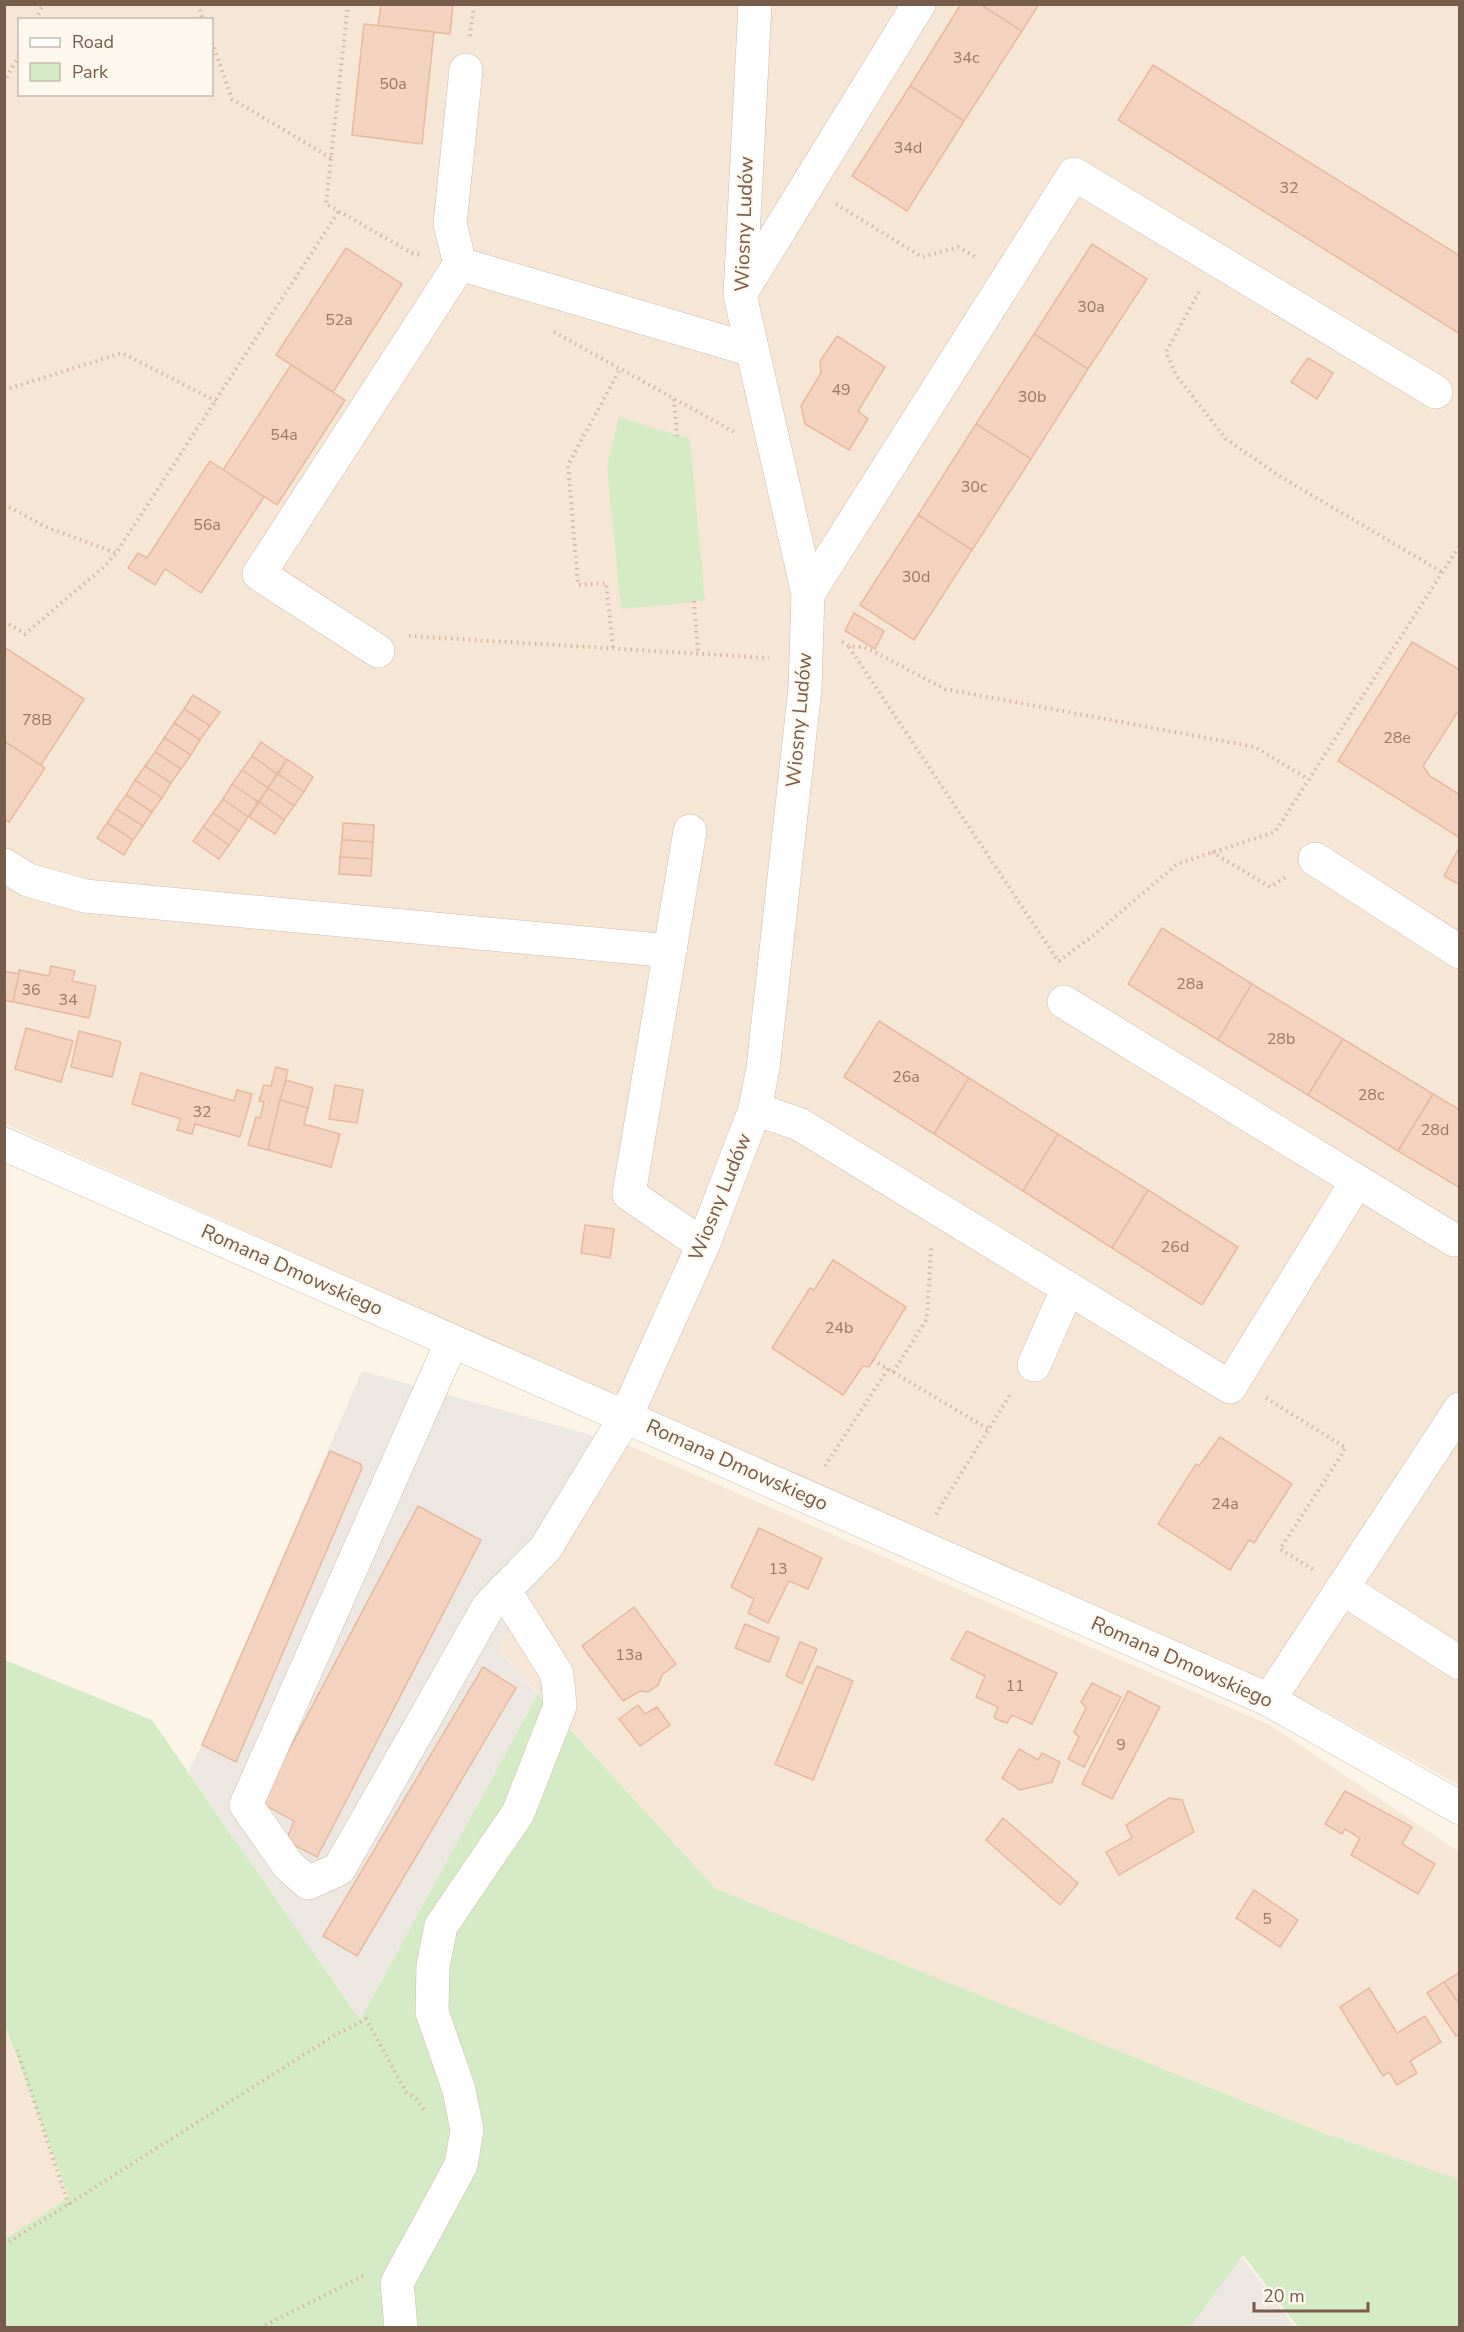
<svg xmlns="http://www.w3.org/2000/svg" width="1464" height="2332" viewBox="0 0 1464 2332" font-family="'Nunito Sans',sans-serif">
<rect width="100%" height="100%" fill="#fdf4e8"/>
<g fill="#f5e6d6" fill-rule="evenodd">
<path d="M 5,5 L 1459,5 L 1459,1785 L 1321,1709 L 5,1124 ZM 20,20 L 212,20 L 212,94 L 20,94 Z"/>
<path d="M 627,1445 L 1270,1725 L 1459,1852 L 1459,2179 L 1323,2133 L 716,1889 L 497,1648 Z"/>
<path d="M 4,2026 L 69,2197 L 5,2239 L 4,2239 Z"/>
</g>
<g fill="#ede7e1">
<path d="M 362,1371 L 627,1445 L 497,1648 L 538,1694 L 360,2020 L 188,1771 L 202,1745 Z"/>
<path d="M 1241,2256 L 1295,2327 L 1189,2328 Z"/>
</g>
<g fill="#d5ebc5">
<path d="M 619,417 L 690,439 L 705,601 L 621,609 L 607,466 Z"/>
<path d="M 5,1660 L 152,1720 L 360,2020 L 538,1694 L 716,1889 L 1323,2133 L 1459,2179 L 1459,2327 L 1298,2327 L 1243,2255 L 1190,2327 L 5,2327 L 5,2239 L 69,2197 L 5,2026 Z"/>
</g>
<g fill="#f3d3bf" stroke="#e5ba9f" stroke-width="1.5">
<path d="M 381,4 L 453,4 L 450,34 L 378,26 Z"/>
<path d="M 961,4 L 980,4 L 1022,31 L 964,121 L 910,86 Z"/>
<path d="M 980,4 L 1039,4 L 1022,31 Z"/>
<path d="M 364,24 L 434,32 L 422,144 L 352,135 Z"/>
<path d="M 1153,65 L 1460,256 L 1460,334 L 1118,120 Z"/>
<path d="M 910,86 L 964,121 L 907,211 L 852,176 Z"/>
<path d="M 1092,244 L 1147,279 L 1088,369 L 1034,334 Z"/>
<path d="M 346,248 L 402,284 L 333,392 L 276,355 Z"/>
<path d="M 1034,334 L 1088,369 L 1031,459 L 976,424 Z"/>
<path d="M 837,336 L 885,367 L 858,411 L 868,419 L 849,450 L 805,424 L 801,406 L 821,373 L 820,361 Z"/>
<path d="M 1308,358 L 1333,373 L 1317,399 L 1291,382 Z"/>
<path d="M 291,365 L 345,400 L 277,505 L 223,470 Z"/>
<path d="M 976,424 L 1031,459 L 972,550 L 918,515 Z"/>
<path d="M 210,461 L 264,497 L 201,593 L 165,569 L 155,585 L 128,568 L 138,553 L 147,558 Z"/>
<path d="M 918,515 L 972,550 L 914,640 L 860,605 Z"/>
<path d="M 854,613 L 884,631 L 875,649 L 845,631 Z"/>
<path d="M 1412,642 L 1460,670 L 1460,715 L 1457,713 L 1423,766 L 1430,776 L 1460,795 L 1460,838 L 1338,761 Z"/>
<path d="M 4,647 L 84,699 L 41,765 L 4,741 Z"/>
<path d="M 193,695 L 220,712 L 210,726 L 184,709 Z"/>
<path d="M 184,709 L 210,726 L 200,740 L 174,723 Z"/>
<path d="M 174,723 L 200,740 L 191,755 L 164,738 Z"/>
<path d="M 164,738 L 191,755 L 181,769 L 155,752 Z"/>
<path d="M 4,741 L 45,768 L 9,822 L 4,819 Z"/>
<path d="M 261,742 L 287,760 L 277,774 L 252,756 Z"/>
<path d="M 155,752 L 181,769 L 171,783 L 145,766 Z"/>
<path d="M 252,756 L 277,774 L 268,788 L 242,770 Z"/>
<path d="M 287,759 L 313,777 L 304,792 L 278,774 Z"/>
<path d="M 145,766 L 171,783 L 162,798 L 135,780 Z"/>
<path d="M 242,770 L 268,788 L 258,802 L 232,784 Z"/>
<path d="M 278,774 L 304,792 L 294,806 L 268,788 Z"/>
<path d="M 135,780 L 162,798 L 152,812 L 126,795 Z"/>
<path d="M 232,784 L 258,802 L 248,817 L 223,799 Z"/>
<path d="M 268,788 L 294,806 L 284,820 L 259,802 Z"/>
<path d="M 126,795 L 152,812 L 143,826 L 116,809 Z"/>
<path d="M 223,799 L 248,817 L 239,831 L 213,813 Z"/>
<path d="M 259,802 L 284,820 L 275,834 L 249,817 Z"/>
<path d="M 116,809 L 143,826 L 133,840 L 107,823 Z"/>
<path d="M 213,813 L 239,831 L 229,845 L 203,827 Z"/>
<path d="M 107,823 L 133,840 L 124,855 L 97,838 Z"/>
<path d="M 343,823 L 374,825 L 373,842 L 342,840 Z"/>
<path d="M 203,827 L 229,845 L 219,859 L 193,841 Z"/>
<path d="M 342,840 L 373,842 L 372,859 L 340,857 Z"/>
<path d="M 1460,846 L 1460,885 L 1444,876 Z"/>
<path d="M 340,857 L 372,859 L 371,876 L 339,874 Z"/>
<path d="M 1162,928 L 1252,984 L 1218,1040 L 1128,984 Z"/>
<path d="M 51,966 L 75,971 L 72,981 L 96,986 L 89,1018 L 13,1002 L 19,970 L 49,976 Z"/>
<path d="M 4,971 L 19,974 L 13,1002 L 4,1000 Z"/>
<path d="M 1252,984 L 1343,1039 L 1308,1095 L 1218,1040 Z"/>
<path d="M 879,1021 L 969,1078 L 934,1134 L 844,1077 Z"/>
<path d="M 26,1028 L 73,1041 L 61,1082 L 15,1069 Z"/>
<path d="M 79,1031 L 121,1042 L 112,1077 L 71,1067 Z"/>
<path d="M 1343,1039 L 1433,1094 L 1398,1151 L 1308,1095 Z"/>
<path d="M 276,1067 L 288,1070 L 268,1150 L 248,1145 L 256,1117 L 260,1118 L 264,1102 L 259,1101 L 264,1085 L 271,1086 Z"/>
<path d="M 141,1073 L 234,1101 L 237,1090 L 252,1094 L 240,1137 L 195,1124 L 192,1134 L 177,1130 L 181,1119 L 132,1104 Z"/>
<path d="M 969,1078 L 1058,1134 L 1023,1191 L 934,1134 Z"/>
<path d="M 286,1080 L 313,1088 L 308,1108 L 280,1100 Z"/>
<path d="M 335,1085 L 363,1090 L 357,1123 L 329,1119 Z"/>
<path d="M 1433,1094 L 1460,1110 L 1460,1188 L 1398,1151 Z"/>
<path d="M 280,1100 L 308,1108 L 304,1124 L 340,1134 L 331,1167 L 268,1150 Z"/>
<path d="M 1058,1134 L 1148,1190 L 1112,1248 L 1023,1191 Z"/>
<path d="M 1148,1190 L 1238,1247 L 1202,1305 L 1112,1248 Z"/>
<path d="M 585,1225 L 614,1229 L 610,1258 L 581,1253 Z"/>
<path d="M 833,1260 L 906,1307 L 869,1367 L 863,1366 L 843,1395 L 772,1348 L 810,1288 L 814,1290 Z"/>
<path d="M 1220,1437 L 1292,1484 L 1254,1543 L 1249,1540 L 1230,1570 L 1158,1524 L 1196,1464 L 1199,1466 Z"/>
<path d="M 330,1451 L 361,1464 L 362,1468 L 236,1762 L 202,1745 Z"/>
<path d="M 418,1506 L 481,1540 L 317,1857 L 286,1841 L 294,1821 L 261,1803 Z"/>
<path d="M 759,1528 L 822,1558 L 808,1589 L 789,1581 L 768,1623 L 748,1613 L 754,1599 L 731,1587 Z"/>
<path d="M 634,1607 L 676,1664 L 662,1675 L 658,1685 L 648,1692 L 640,1691 L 623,1701 L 582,1646 Z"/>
<path d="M 745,1624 L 779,1638 L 769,1662 L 735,1648 Z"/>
<path d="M 967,1631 L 1057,1673 L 1032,1724 L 1012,1715 L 1007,1723 L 996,1719 L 994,1717 L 998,1707 L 976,1697 L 985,1676 L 951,1659 Z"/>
<path d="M 800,1642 L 817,1649 L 802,1684 L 786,1676 Z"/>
<path d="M 817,1666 L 853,1681 L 813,1780 L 775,1764 Z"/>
<path d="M 483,1667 L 516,1688 L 357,1956 L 323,1936 Z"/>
<path d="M 1092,1683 L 1121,1697 L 1084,1767 L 1068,1759 L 1079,1737 L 1074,1732 L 1086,1708 L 1081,1702 Z"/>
<path d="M 1128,1691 L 1160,1707 L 1112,1799 L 1082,1784 Z"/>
<path d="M 638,1705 L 645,1714 L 657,1707 L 670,1725 L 640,1746 L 619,1719 Z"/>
<path d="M 1019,1749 L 1038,1760 L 1042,1753 L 1060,1762 L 1052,1782 L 1020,1790 L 1002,1778 Z"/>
<path d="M 1345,1791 L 1412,1827 L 1402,1844 L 1435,1864 L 1418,1894 L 1351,1855 L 1360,1838 L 1345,1829 L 1342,1834 L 1325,1824 Z"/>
<path d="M 1169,1798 L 1182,1800 L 1194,1832 L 1119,1875 L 1106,1852 L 1132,1838 L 1126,1825 Z"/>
<path d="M 1003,1818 L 1078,1883 L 1060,1905 L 986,1840 Z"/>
<path d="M 1254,1890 L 1298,1920 L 1280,1947 L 1236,1918 Z"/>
<path d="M 1460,1972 L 1460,2005 L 1444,1982 Z"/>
<path d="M 1444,1982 L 1460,2005 L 1460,2034 L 1456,2036 L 1427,1993 Z"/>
<path d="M 1369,1988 L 1397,2033 L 1425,2016 L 1441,2042 L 1410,2061 L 1417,2073 L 1397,2085 L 1389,2072 L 1383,2076 L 1340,2007 Z"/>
</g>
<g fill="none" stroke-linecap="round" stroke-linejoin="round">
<defs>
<g id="minor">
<path d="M 466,70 L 450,224 L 460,264 L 752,350"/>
<path d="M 742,291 L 919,4"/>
<path d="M 808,594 L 1074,174 L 1436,392"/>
<path d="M 378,651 L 259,574 L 460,264"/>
<path d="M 690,831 L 629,1194 L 703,1245"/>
<path d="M 1315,859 L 1460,952"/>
<path d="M 4,865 L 28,880 L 85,896 L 670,951"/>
<path d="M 755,1109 L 799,1124 L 1230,1387 L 1357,1181 L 1064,1002"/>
<path d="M 4,1144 L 1269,1700 L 1460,1808"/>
<path d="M 1357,1181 L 1454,1240"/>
<path d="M 452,1341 L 246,1805 L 288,1865 L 308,1883 L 339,1869 L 488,1607 L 545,1549 L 626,1416 L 703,1245 L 755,1109 L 763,1068 L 805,688 L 808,594 L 740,295 L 755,4"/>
<path d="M 1034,1365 L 1068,1288"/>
<path d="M 1342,1588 L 1460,1663"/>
<path d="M 1269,1700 L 1460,1409"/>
<path d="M 401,2328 L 397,2283 L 461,2165 L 467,2130 L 459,2090 L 432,2012 L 433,1966 L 441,1926 L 518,1813 L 560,1706 L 557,1674 L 504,1590"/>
</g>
</defs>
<use href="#minor" stroke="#cfbcad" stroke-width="34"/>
<g stroke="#d8b7a1" stroke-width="4" stroke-dasharray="1.5 4.5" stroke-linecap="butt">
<path d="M 198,4 L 203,20"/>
<path d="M 348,4 L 326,204 L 412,253 L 421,255"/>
<path d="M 36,20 L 43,4"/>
<path d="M 470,36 L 474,4"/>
<path d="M 212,42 L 232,99 L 331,158"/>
<path d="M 4,83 L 20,53"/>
<path d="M 836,204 L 922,257 L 958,247 L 977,258"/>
<path d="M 1199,292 L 1166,352 L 1176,375 L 1226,439 L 1281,477 L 1442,572"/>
<path d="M 554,332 L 734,432"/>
<path d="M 4,390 L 122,353 L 216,401"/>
<path d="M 674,399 L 677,436"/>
<path d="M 4,504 L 46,527 L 116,553"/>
<path d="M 694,601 L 698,653"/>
<path d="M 4,621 L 25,634 L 105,566 L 116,553 L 339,211"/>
<path d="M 409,636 L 769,658"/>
<path d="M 842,642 L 849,646 L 867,648 L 945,689 L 1255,747 L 1308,779"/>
<path d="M 613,647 L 606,583 L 578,585 L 568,465 L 620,369"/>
<path d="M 849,647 L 1059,962"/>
<path d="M 1212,852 L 1270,887 L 1286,877"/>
<path d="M 1059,961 L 1094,935 L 1177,864 L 1275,832 L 1460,545"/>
<path d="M 873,1360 L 988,1429"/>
<path d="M 893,1372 L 927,1319 L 931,1247"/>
<path d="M 1266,1398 L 1346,1448 L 1280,1549 L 1314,1570"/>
<path d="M 825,1466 L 888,1369"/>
<path d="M 936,1514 L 1011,1393"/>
<path d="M 17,2050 L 69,2206"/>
<path d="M 4,2245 L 335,2035 L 366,2019 L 406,2092 L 416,2099 L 424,2110"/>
<path d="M 260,2328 L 363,2276"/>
</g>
<use href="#minor" stroke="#fff" stroke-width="33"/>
</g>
<g text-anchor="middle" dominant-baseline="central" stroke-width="4.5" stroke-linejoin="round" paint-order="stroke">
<g font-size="16" fill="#967968">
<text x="966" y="58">34c</text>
<text x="393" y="84">50a</text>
<text x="908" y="148">34d</text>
<text x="1289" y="188">32</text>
<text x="1091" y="307">30a</text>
<text x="339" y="320">52a</text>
<text x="841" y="390">49</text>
<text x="1032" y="397">30b</text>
<text x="284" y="435">54a</text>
<text x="974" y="487">30c</text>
<text x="207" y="525">56a</text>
<text x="916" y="577">30d</text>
<text x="37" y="720">78B</text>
<text x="1397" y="738">28e</text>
<text x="1190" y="984">28a</text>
<text x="31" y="990">36</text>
<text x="68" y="1000">34</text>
<text x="1281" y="1039">28b</text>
<text x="906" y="1077">26a</text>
<text x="1371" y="1095">28c</text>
<text x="202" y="1112">32</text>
<text x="1435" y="1130">28d</text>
<text x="1175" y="1247">26d</text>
<text x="839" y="1328">24b</text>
<text x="1225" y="1504">24a</text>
<text x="778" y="1569">13</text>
<text x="629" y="1655">13a</text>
<text x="1015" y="1686">11</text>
<text x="1121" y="1745">9</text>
<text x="1267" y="1919">5</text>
</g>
<g font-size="20" fill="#775b4b" stroke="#fff8ee">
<text transform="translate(744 224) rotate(-88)">Wiosny Ludów</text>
<text transform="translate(799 720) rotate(-85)">Wiosny Ludów</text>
<text transform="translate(720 1197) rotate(-68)">Wiosny Ludów</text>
<text transform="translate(292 1270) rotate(24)">Romana Dmowskiego</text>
<text transform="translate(737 1465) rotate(24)">Romana Dmowskiego</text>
<text transform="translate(1182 1662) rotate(24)">Romana Dmowskiego</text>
</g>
</g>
<rect width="1464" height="2332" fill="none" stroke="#775b4b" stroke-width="12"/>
<rect x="18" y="18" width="195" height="78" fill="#fff8ee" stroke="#c9b9ad" stroke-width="1.5"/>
<rect x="30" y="38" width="30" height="9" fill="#ffffff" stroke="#c9b9ad" stroke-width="1.5"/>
<text x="72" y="48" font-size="18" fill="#775b4b">Road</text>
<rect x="30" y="63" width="30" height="18" fill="#d5ebc5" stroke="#c9b9ad" stroke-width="1.5"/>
<text x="72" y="78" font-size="18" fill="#775b4b">Park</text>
<path d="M1254 2302v9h114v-9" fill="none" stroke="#775b4b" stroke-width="3"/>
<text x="1263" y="2302" font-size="18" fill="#775b4b" stroke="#fff8ee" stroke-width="4.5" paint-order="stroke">20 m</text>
</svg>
